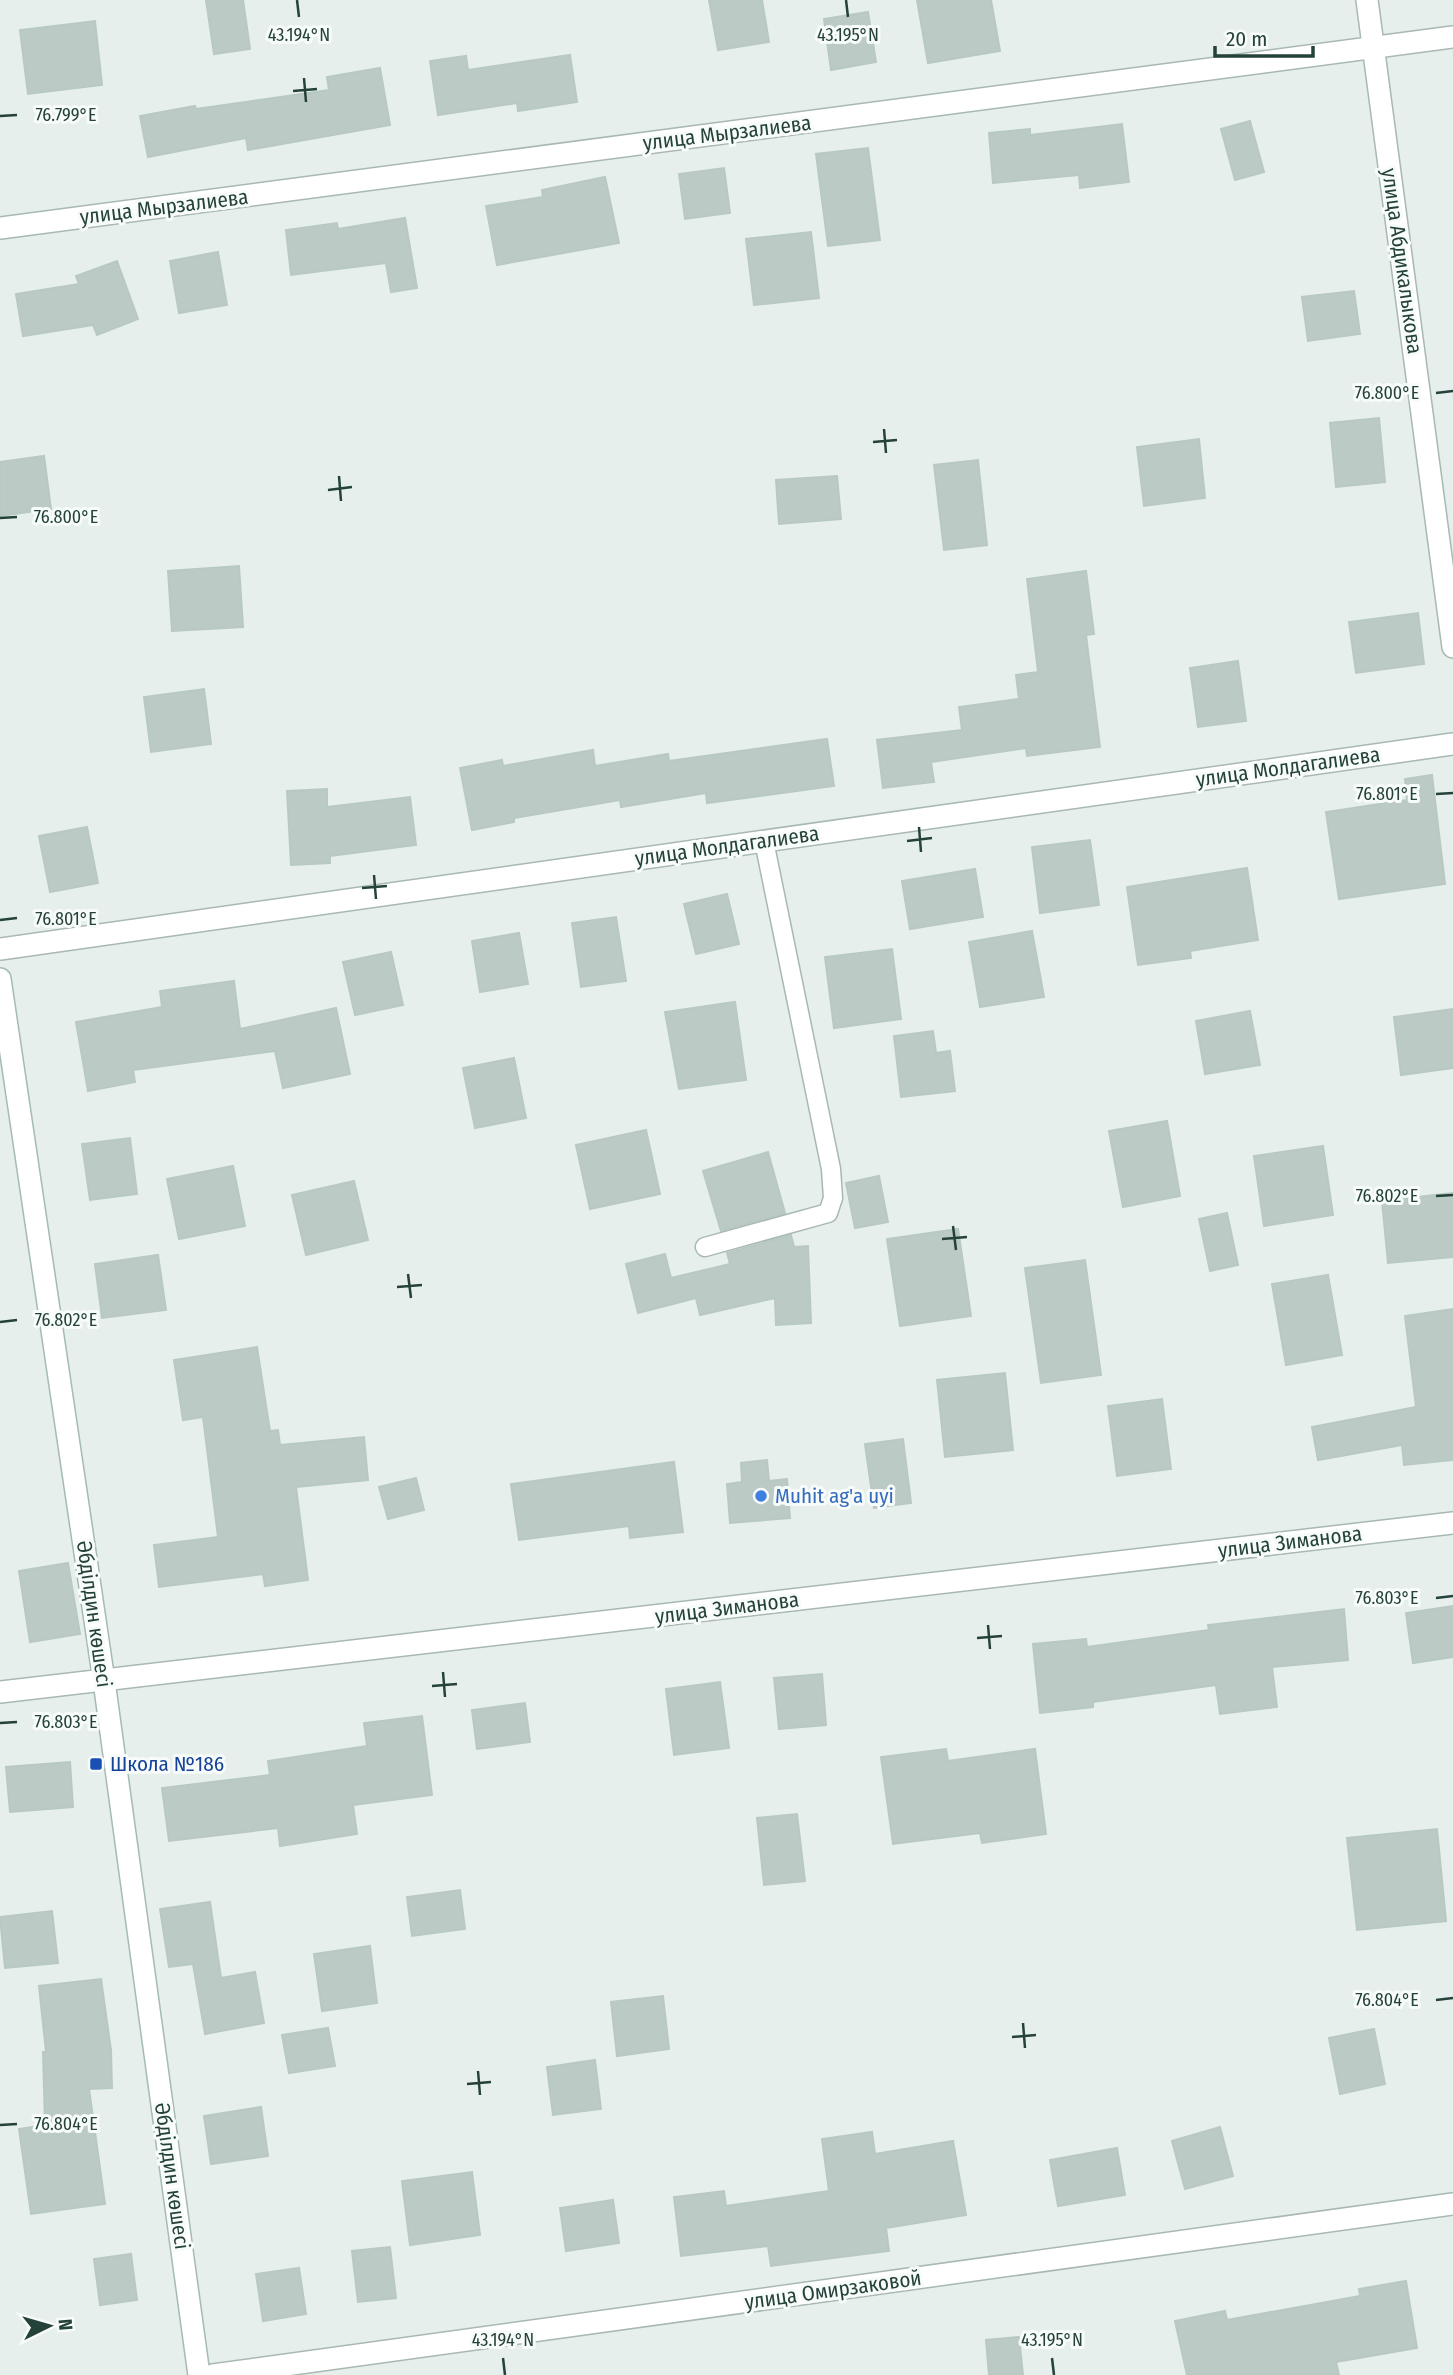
<svg xmlns="http://www.w3.org/2000/svg" width="1453" height="2375" viewBox="0 0 1453 2375" font-family="'Fira Sans Condensed',sans-serif">
<rect width="100%" height="100%" fill="#e6efeb"/>
<g fill="#bbcac4" stroke="#b8c9c2" stroke-width="2">
<path d="M 206,0 L 243,0 L 250,49 L 214,54 Z"/>
<path d="M 709,0 L 762,0 L 769,42 L 718,50 Z"/>
<path d="M 917,0 L 991,0 L 1000,51 L 928,63 Z"/>
<path d="M 868,12 L 876,62 L 831,70 L 824,19 Z"/>
<path d="M 95,21 L 102,85 L 28,94 L 20,30 Z"/>
<path d="M 570,55 L 577,102 L 518,111 L 517,103 L 438,115 L 430,61 L 466,56 L 468,70 Z"/>
<path d="M 380,68 L 390,125 L 248,150 L 246,138 L 148,157 L 140,116 L 195,106 L 196,109 L 329,90 L 327,77 Z"/>
<path d="M 1250,121 L 1264,172 L 1235,180 L 1221,129 Z"/>
<path d="M 1122,124 L 1129,182 L 1080,188 L 1079,175 L 993,183 L 989,133 L 1030,129 L 1030,135 Z"/>
<path d="M 868,148 L 880,240 L 828,246 L 816,154 Z"/>
<path d="M 724,168 L 730,213 L 685,219 L 679,174 Z"/>
<path d="M 605,177 L 619,243 L 497,265 L 486,206 L 543,197 L 542,190 Z"/>
<path d="M 405,218 L 417,288 L 391,292 L 386,263 L 291,275 L 286,230 L 337,223 L 338,229 Z"/>
<path d="M 811,232 L 819,298 L 754,305 L 746,239 Z"/>
<path d="M 218,252 L 227,305 L 179,313 L 170,261 Z"/>
<path d="M 117,261 L 138,319 L 97,335 L 93,325 L 23,336 L 16,294 L 79,284 L 76,276 Z"/>
<path d="M 1354,291 L 1360,334 L 1308,341 L 1302,297 Z"/>
<path d="M 1379,418 L 1385,482 L 1336,487 L 1330,423 Z"/>
<path d="M 1199,439 L 1205,498 L 1144,506 L 1137,447 Z"/>
<path d="M 44,456 L 51,509 L 0,516 L 0,462 Z"/>
<path d="M 978,460 L 987,545 L 944,550 L 934,465 Z"/>
<path d="M 837,476 L 841,519 L 779,524 L 776,480 Z"/>
<path d="M 239,566 L 243,627 L 172,631 L 168,571 Z"/>
<path d="M 1086,571 L 1094,634 L 1086,635 L 1100,747 L 1027,756 L 1026,748 L 931,762 L 934,782 L 883,788 L 877,740 L 962,730 L 959,707 L 1019,699 L 1016,675 L 1038,672 L 1027,579 Z"/>
<path d="M 1418,613 L 1424,664 L 1356,673 L 1349,622 Z"/>
<path d="M 1238,661 L 1246,721 L 1198,727 L 1190,668 Z"/>
<path d="M 204,689 L 211,744 L 151,752 L 144,697 Z"/>
<path d="M 827,739 L 834,786 L 707,803 L 706,793 L 621,807 L 620,800 L 514,818 L 514,822 L 472,830 L 460,768 L 502,760 L 503,766 L 593,750 L 595,766 L 668,754 L 669,761 Z"/>
<path d="M 1432,775 L 1445,884 L 1339,899 L 1326,812 L 1407,800 L 1405,779 Z"/>
<path d="M 327,789 L 327,807 L 410,797 L 416,845 L 330,856 L 330,863 L 291,865 L 287,791 Z"/>
<path d="M 87,827 L 98,883 L 50,892 L 39,836 Z"/>
<path d="M 1090,840 L 1099,905 L 1040,913 L 1032,847 Z"/>
<path d="M 1247,868 L 1258,940 L 1190,951 L 1191,958 L 1138,965 L 1127,887 Z"/>
<path d="M 975,869 L 983,917 L 910,929 L 902,881 Z"/>
<path d="M 727,894 L 739,944 L 696,954 L 684,904 Z"/>
<path d="M 616,917 L 626,981 L 581,987 L 572,923 Z"/>
<path d="M 1032,931 L 1044,997 L 980,1007 L 969,942 Z"/>
<path d="M 519,933 L 528,984 L 480,992 L 472,941 Z"/>
<path d="M 892,949 L 901,1019 L 834,1028 L 825,957 Z"/>
<path d="M 391,952 L 403,1005 L 355,1015 L 343,962 Z"/>
<path d="M 234,981 L 240,1029 L 336,1008 L 350,1074 L 283,1088 L 275,1051 L 133,1070 L 135,1082 L 88,1091 L 76,1022 L 162,1007 L 160,991 Z"/>
<path d="M 735,1002 L 746,1080 L 679,1089 L 665,1012 Z"/>
<path d="M 1453,1009 L 1453,1068 L 1401,1075 L 1394,1017 Z"/>
<path d="M 1250,1011 L 1260,1065 L 1205,1074 L 1196,1021 Z"/>
<path d="M 933,1031 L 936,1053 L 950,1051 L 955,1091 L 901,1097 L 894,1036 Z"/>
<path d="M 514,1058 L 526,1118 L 475,1128 L 463,1068 Z"/>
<path d="M 1167,1121 L 1180,1196 L 1123,1207 L 1109,1131 Z"/>
<path d="M 646,1130 L 660,1194 L 590,1209 L 576,1145 Z"/>
<path d="M 130,1138 L 137,1194 L 90,1200 L 82,1144 Z"/>
<path d="M 1323,1146 L 1333,1215 L 1264,1226 L 1254,1156 Z"/>
<path d="M 768,1152 L 785,1213 L 721,1231 L 703,1171 Z"/>
<path d="M 233,1166 L 245,1226 L 179,1239 L 167,1179 Z"/>
<path d="M 879,1176 L 888,1222 L 855,1228 L 846,1183 Z"/>
<path d="M 354,1181 L 368,1240 L 306,1255 L 292,1195 Z"/>
<path d="M 1453,1193 L 1453,1257 L 1388,1263 L 1382,1201 Z"/>
<path d="M 1227,1213 L 1238,1265 L 1210,1271 L 1199,1219 Z"/>
<path d="M 958,1229 L 971,1316 L 900,1326 L 887,1239 Z"/>
<path d="M 791,1235 L 794,1247 L 808,1246 L 811,1323 L 776,1325 L 775,1298 L 700,1315 L 696,1298 L 638,1313 L 626,1264 L 665,1254 L 671,1278 L 730,1264 L 727,1253 Z"/>
<path d="M 158,1255 L 166,1310 L 102,1318 L 95,1264 Z"/>
<path d="M 1085,1260 L 1101,1375 L 1041,1383 L 1025,1268 Z"/>
<path d="M 1328,1275 L 1342,1355 L 1286,1365 L 1272,1284 Z"/>
<path d="M 1453,1309 L 1453,1460 L 1404,1465 L 1402,1445 L 1318,1460 L 1312,1427 L 1416,1407 L 1405,1316 Z"/>
<path d="M 257,1347 L 270,1431 L 278,1430 L 280,1445 L 364,1437 L 368,1480 L 296,1487 L 308,1580 L 265,1586 L 263,1574 L 159,1587 L 154,1545 L 218,1537 L 203,1417 L 183,1420 L 174,1360 Z"/>
<path d="M 1005,1373 L 1013,1450 L 945,1457 L 937,1380 Z"/>
<path d="M 1162,1399 L 1171,1469 L 1117,1476 L 1108,1406 Z"/>
<path d="M 903,1439 L 911,1503 L 874,1508 L 865,1444 Z"/>
<path d="M 767,1460 L 769,1481 L 787,1479 L 790,1518 L 730,1523 L 727,1484 L 742,1482 L 741,1463 Z"/>
<path d="M 674,1462 L 683,1532 L 630,1538 L 629,1526 L 519,1540 L 511,1484 Z"/>
<path d="M 416,1478 L 424,1510 L 388,1519 L 379,1487 Z"/>
<path d="M 68,1563 L 80,1634 L 30,1642 L 19,1571 Z"/>
<path d="M 1453,1606 L 1453,1657 L 1413,1663 L 1406,1613 Z"/>
<path d="M 1344,1609 L 1348,1660 L 1272,1667 L 1277,1707 L 1220,1714 L 1216,1685 L 1093,1702 L 1093,1707 L 1040,1713 L 1033,1644 L 1086,1639 L 1087,1647 L 1209,1630 L 1208,1625 Z"/>
<path d="M 822,1674 L 826,1725 L 779,1729 L 774,1678 Z"/>
<path d="M 720,1682 L 729,1748 L 674,1755 L 666,1689 Z"/>
<path d="M 525,1703 L 530,1742 L 477,1749 L 472,1710 Z"/>
<path d="M 422,1716 L 432,1795 L 353,1805 L 357,1834 L 280,1846 L 278,1828 L 169,1841 L 162,1788 L 270,1775 L 268,1761 L 367,1746 L 364,1723 Z"/>
<path d="M 946,1749 L 948,1761 L 1035,1749 L 1046,1834 L 982,1843 L 980,1833 L 893,1844 L 881,1757 Z"/>
<path d="M 70,1762 L 73,1807 L 10,1812 L 6,1767 Z"/>
<path d="M 797,1814 L 805,1881 L 764,1885 L 757,1818 Z"/>
<path d="M 1437,1829 L 1446,1921 L 1357,1930 L 1347,1838 Z"/>
<path d="M 460,1890 L 465,1929 L 412,1936 L 407,1897 Z"/>
<path d="M 210,1902 L 221,1978 L 255,1972 L 264,2023 L 205,2034 L 193,1964 L 169,1967 L 160,1909 Z"/>
<path d="M 52,1911 L 58,1963 L 5,1968 L 0,1917 Z"/>
<path d="M 370,1946 L 377,2003 L 322,2011 L 314,1954 Z"/>
<path d="M 101,1979 L 111,2050 L 112,2088 L 89,2089 L 105,2204 L 31,2214 L 19,2129 L 45,2125 L 43,2052 L 46,2052 L 39,1986 Z"/>
<path d="M 663,1996 L 669,2049 L 617,2056 L 611,2002 Z"/>
<path d="M 328,2028 L 335,2066 L 289,2073 L 282,2035 Z"/>
<path d="M 1374,2029 L 1385,2084 L 1340,2094 L 1329,2038 Z"/>
<path d="M 595,2060 L 601,2109 L 553,2115 L 547,2067 Z"/>
<path d="M 261,2107 L 268,2156 L 211,2164 L 204,2116 Z"/>
<path d="M 1220,2127 L 1233,2176 L 1185,2189 L 1172,2141 Z"/>
<path d="M 872,2132 L 875,2154 L 953,2141 L 966,2215 L 886,2228 L 889,2251 L 771,2266 L 768,2246 L 681,2256 L 674,2197 L 724,2191 L 726,2206 L 829,2191 L 822,2139 Z"/>
<path d="M 1117,2148 L 1125,2195 L 1058,2206 L 1050,2160 Z"/>
<path d="M 472,2172 L 480,2235 L 410,2245 L 402,2181 Z"/>
<path d="M 613,2200 L 619,2243 L 566,2251 L 560,2208 Z"/>
<path d="M 390,2247 L 396,2298 L 358,2302 L 352,2251 Z"/>
<path d="M 131,2254 L 137,2300 L 100,2305 L 94,2259 Z"/>
<path d="M 299,2268 L 306,2314 L 263,2321 L 256,2274 Z"/>
<path d="M 1406,2281 L 1417,2348 L 1336,2362 L 1339,2375 L 1187,2375 L 1175,2321 L 1225,2311 L 1227,2320 L 1360,2296 L 1359,2289 Z"/>
<path d="M 1019,2337 L 1023,2375 L 989,2375 L 986,2340 Z"/>
</g>
<g fill="none" stroke-linecap="round" stroke-linejoin="round">
<defs>
<path id="lane" d="M 705,1247 L 828,1213 L 833,1198 L 831,1169 L 764,841"/>
<g id="street">
<path d="M 1367,0 L 1453,647"/>
<path d="M 0,228 L 1453,37"/>
<path d="M 0,949 L 1453,744"/>
<path d="M 0,1692 L 1453,1523"/>
<path d="M 213,2375 L 1453,2204"/>
</g>
<path id="secondary" d="M 0,979 L 104,1681 L 199,2375"/>
</defs>
<use href="#lane" stroke="#a8b8b2" stroke-width="21"/>
<use href="#street" stroke="#a8b8b2" stroke-width="24"/>
<use href="#secondary" stroke="#a4bbb3" stroke-width="24"/>
<use href="#lane" stroke="#fff" stroke-width="18"/>
<use href="#street" stroke="#fff" stroke-width="21"/>
<use href="#secondary" stroke="#fff" stroke-width="21"/>
</g>
<path fill="none" stroke="#24423a" stroke-width="2.5" d="M 297,0 L 299,17M 846,0 L 848,17M 304,78 L 306,102M 293,91 L 317,89M 0,116 L 17,115M 1436,393 L 1453,391M 884,429 L 886,453M 873,442 L 897,440M 339,476 L 341,501M 328,490 L 352,487M 0,518 L 17,517M 1436,794 L 1453,793M 919,827 L 921,852M 907,841 L 932,838M 374,875 L 376,899M 362,888 L 387,886M 0,920 L 17,918M 1436,1196 L 1453,1195M 953,1226 L 956,1250M 942,1239 L 967,1237M 408,1274 L 411,1298M 397,1287 L 422,1285M 0,1322 L 17,1320M 1436,1598 L 1453,1596M 988,1625 L 990,1649M 977,1638 L 1002,1636M 443,1672 L 445,1697M 432,1686 L 457,1684M 0,1723 L 17,1722M 1436,2000 L 1453,1998M 1023,2023 L 1025,2048M 1012,2037 L 1036,2035M 478,2071 L 480,2095M 467,2084 L 491,2082M 0,2125 L 17,2124M 503,2358 L 505,2375M 1052,2358 L 1054,2375"/>
<circle fill="#3f7fe0" stroke="#f7fbf9" stroke-width="2.5" cx="761" cy="1496" r="7"/>
<rect fill="#1a4fb4" stroke="#f7fbf9" stroke-width="2.5" x="89" y="1757" width="14" height="14" rx="3.5"/>
<g text-anchor="middle" dominant-baseline="central" stroke-width="6" stroke-linejoin="round" paint-order="stroke">
<g font-size="21" fill="#24423a" stroke="#f7fbf9">
<text transform="translate(727 133) rotate(-7)">улица Мырзалиева</text>
<text transform="translate(164 207) rotate(-7)">улица Мырзалиева</text>
<text transform="translate(1402 261) rotate(82)">улица Абдикалыкова</text>
<text transform="translate(1288 767) rotate(-8)">улица Молдагалиева</text>
<text transform="translate(727 846) rotate(-8)">улица Молдагалиева</text>
<text transform="translate(1290 1542) rotate(-7)">улица Зиманова</text>
<text transform="translate(727 1608) rotate(-7)">улица Зиманова</text>
<text transform="translate(94 1614) rotate(82)">Әбділдин көшесі</text>
<text transform="translate(172 2176) rotate(82)">Әбділдин көшесі</text>
<text transform="translate(833 2290) rotate(-8)">улица Омирзаковой</text>
</g>
<g font-size="21" fill="#366cbe" stroke="#f7fbf9" text-anchor="start">
<text x="775" y="1496">Muhit ag'a uyi</text>
</g>
<g font-size="21" fill="#164399" stroke="#f7fbf9" text-anchor="start">
<text x="110" y="1764">Школа №186</text>
</g>
</g>
<g font-size="18" text-anchor="middle" fill="#24423a" stroke="#f7fbf9" stroke-width="6" stroke-linejoin="round" paint-order="stroke">
<text x="299" y="41">43.194°N</text>
<text x="848" y="41">43.195°N</text>
<text x="66" y="121">76.799°E</text>
<text x="1387" y="399">76.800°E</text>
<text x="66" y="523">76.800°E</text>
<text x="1387" y="800">76.801°E</text>
<text x="66" y="925">76.801°E</text>
<text x="1387" y="1202">76.802°E</text>
<text x="66" y="1326">76.802°E</text>
<text x="1387" y="1604">76.803°E</text>
<text x="66" y="1728">76.803°E</text>
<text x="1387" y="2006">76.804°E</text>
<text x="66" y="2130">76.804°E</text>
<text x="503" y="2346">43.194°N</text>
<text x="1052" y="2346">43.195°N</text>
</g>
<g transform="translate(49 2326) rotate(85)" stroke="#f7fbf9" stroke-width="5" paint-order="stroke">
<path d="M0-5L12 26L0 18L-12 26Z" fill="#24423a"/>
<text y="-10" font-size="19" font-weight="bold" text-anchor="middle" fill="#24423a">N</text>
</g>
<path d="M1215 46v10h98v-10" fill="none" stroke="#24423a" stroke-width="3.5"/>
<text x="1226" y="46" font-size="21" fill="#24423a" stroke="#f7fbf9" stroke-width="5" paint-order="stroke">20 m</text>
</svg>
